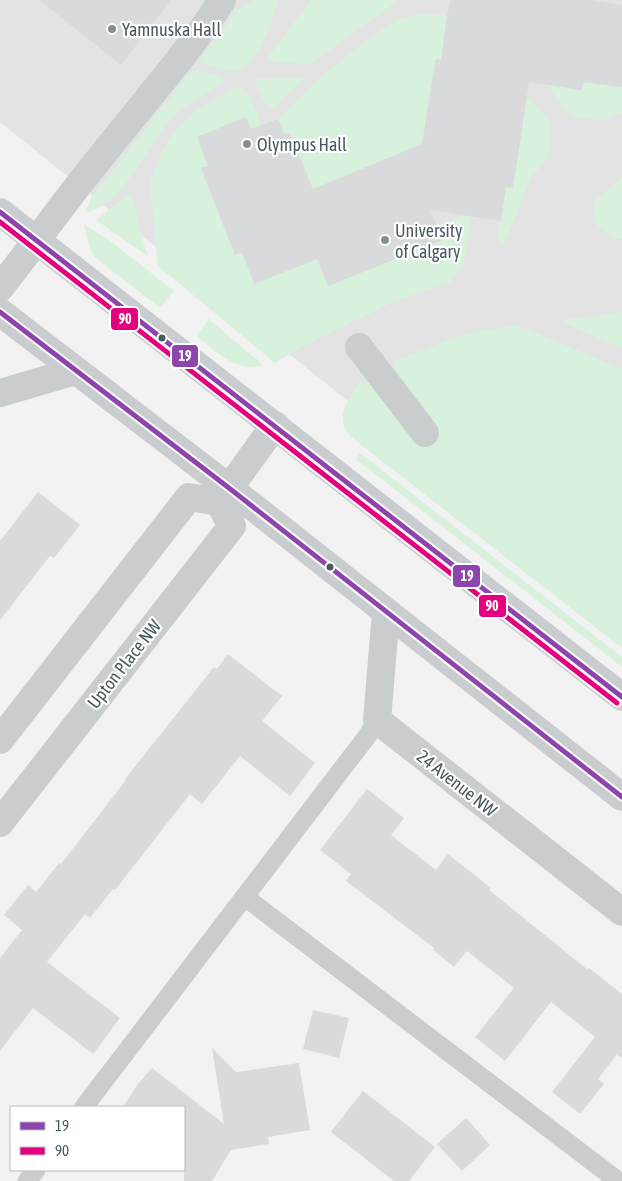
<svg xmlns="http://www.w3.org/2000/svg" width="622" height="1181" viewBox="0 0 622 1181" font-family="'Asap Condensed',sans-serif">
<rect width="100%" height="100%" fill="#f3f2f2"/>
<path fill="#e4e3e4" d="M 0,0 L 622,0 L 622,621 L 0,122 Z"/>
<g fill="#d7f1dc">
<path d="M 254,0 L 278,0 C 275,17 255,69 236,71 C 224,72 209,65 198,62 L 238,10 Z"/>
<path d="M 311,0 L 399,0 L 309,65 L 266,60 Z"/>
<path d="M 420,14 L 447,15 L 441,60 L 435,59 L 425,124 L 427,158 L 362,169 L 323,185 L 309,198 L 306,173 L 290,133 L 284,134 L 278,119 L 323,75 L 370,38 L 398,20 Z"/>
<path d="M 192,70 L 223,76 L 224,83 C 206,94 187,102 173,117 C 146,146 127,199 89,212 L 86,210 L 91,198 Z"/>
<path d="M 302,77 L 303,80 L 274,108 L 267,107 L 255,84 L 257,79 Z"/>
<path d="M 583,82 L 622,87 L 622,113 L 602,121 L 574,117 L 562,107 L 547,84 L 582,89 Z"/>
<path d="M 233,88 L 242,88 L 250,96 L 262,125 L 251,129 L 246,117 L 198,137 L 208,166 L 201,169 L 235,255 L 242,252 L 254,284 L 317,259 L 328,286 L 443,239 L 437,227 L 464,215 L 470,216 C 468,241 470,264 450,282 L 393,302 L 300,348 L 275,363 L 158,266 L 150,183 L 157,163 L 168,140 L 194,112 Z"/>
<path d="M 527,96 L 548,120 L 551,137 L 548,157 L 531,178 L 503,246 L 497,239 L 506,187 L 513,188 Z"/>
<path d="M 622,177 L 622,239 L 614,239 C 596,225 592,225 595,200 Z"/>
<path d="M 131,193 L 147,256 L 96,220 Z"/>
<path d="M 84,224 L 110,241 L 174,291 L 160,308 L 96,258 L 90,250 Z"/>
<path d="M 622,311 L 622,348 L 568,325 L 564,320 L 602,315 Z"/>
<path d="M 209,319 L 263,365 C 238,374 214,350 196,336 Z"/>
<path d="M 517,325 L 622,369 L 622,648 L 351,437 C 333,420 348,397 360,382 L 371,383 L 394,371 L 395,361 L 452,339 L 474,332 Z"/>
<path d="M 360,453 L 622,657 L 622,667 L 356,459 Z"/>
</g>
<g fill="#d9dadb">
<path d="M 39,0 L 171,0 L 121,65 Z"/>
<path d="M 451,0 L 593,0 L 622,5 L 622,87 L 583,82 L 582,90 L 529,82 L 513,188 L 506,187 L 501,221 L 430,210 L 443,240 L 328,286 L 317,259 L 254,284 L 242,252 L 235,255 L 201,168 L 208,166 L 197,137 L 246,117 L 251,129 L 278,119 L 284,134 L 290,133 L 313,189 L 422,144 L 436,59 L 441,60 L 447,15 Z"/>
<path d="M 38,492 L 80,525 L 54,558 L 50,556 L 0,620 L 0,541 Z"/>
<path d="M 228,654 L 282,696 L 262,721 L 315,763 L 290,796 L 240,756 L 202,804 L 190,794 L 115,890 L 113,889 L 90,918 L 85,914 L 47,962 L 120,1018 L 93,1054 L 33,1008 L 0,1051 L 0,958 L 22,930 L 4,915 L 28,885 L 36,892 L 59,863 L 61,864 L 126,780 L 125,779 L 214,667 L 217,669 Z"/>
<path d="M 367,789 L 404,818 L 391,835 L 436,870 L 448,854 L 491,888 L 489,890 L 588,970 L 589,968 L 622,994 L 622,1058 L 617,1054 L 598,1079 L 604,1084 L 580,1114 L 552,1092 L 595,1037 L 551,1002 L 505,1061 L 475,1037 L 514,988 L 467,951 L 454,967 L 433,950 L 434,948 L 346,881 L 351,874 L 320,850 Z"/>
<path d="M 313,1010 L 349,1018 L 339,1058 L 303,1049 Z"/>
<path d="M 212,1048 L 236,1072 L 299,1063 L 310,1130 L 268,1137 L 269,1144 L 231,1150 L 212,1181 L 184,1181 L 184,1107 L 123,1107 L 137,1085 L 152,1068 L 224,1124 Z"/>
<path d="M 363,1091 L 435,1147 L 409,1181 L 394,1181 L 331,1132 Z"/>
<path d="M 466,1118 L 490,1145 L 462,1171 L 437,1144 Z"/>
</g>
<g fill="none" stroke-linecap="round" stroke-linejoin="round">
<g stroke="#c9cdce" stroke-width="19">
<path d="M 245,897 L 618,1181"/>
<path d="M 84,1107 L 368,735 L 377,720"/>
<path d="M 27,1181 L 36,1170"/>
</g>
<g stroke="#c9cdce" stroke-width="28">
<path d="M 37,240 C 70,194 106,150 142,106 C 170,71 199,37 222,0"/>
<path d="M 359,347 L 425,433"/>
<path d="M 0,393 L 75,371"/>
<path d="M 219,502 L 275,425"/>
<path d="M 386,612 L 377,720 L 622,912"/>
<path d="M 0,740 L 189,497 L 219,502"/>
<path d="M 0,823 L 232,526 L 219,502"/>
</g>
<g stroke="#cacdd0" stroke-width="28">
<path d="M 0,212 L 622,697"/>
<path d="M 0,288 L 37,240"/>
<path d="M 0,312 L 229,488 L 622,797"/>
</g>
<defs>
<g id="bus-1">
<path d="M 0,212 L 622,697"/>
<path d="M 0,312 L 229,488 L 622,797"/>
</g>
<path id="bus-2" d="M 0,222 L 617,703"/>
</defs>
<use href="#bus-1" stroke="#fff" stroke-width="9"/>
<use href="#bus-2" stroke="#fff" stroke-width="9"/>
<use href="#bus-1" stroke="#8e44ad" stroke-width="5"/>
<use href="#bus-2" stroke="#e5007d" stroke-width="5"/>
</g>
<g fill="#848f93" stroke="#fff" stroke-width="2">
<circle cx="112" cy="29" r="5"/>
<circle cx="247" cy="144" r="5"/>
<circle cx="385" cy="240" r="5"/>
</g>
<g fill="#485960" stroke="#fff" stroke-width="2">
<circle cx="162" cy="338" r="4.5"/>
<circle cx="330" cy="567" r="4.5"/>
</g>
<g text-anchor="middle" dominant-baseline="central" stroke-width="4.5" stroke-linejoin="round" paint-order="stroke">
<g font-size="18" fill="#485960" stroke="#fff" text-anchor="start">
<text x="122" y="29">Yamnuska Hall</text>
<text x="257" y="144">Olympus Hall</text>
<text x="395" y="230">University<tspan x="395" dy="21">of Calgary</tspan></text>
</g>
<g font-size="18" fill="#485960" stroke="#fff">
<text transform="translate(124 664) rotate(-52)">Upton Place NW</text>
<text transform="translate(457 783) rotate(38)">24 Avenue NW</text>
</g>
</g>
<g stroke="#fff" stroke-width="2">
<rect x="110" y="307" width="29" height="24" rx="5" fill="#e5007d"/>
<rect x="171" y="344" width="28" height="24" rx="5" fill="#8e44ad"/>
<rect x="452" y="564" width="29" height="24" rx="5" fill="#8e44ad"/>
<rect x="478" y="594" width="29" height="24" rx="5" fill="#e5007d"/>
</g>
<g font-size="14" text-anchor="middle" font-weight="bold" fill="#fff">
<text x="125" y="324">90</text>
<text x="185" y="361">19</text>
<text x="467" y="581">19</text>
<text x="492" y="611">90</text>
</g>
<rect x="10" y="1106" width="175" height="65" fill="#ffffff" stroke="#b6bdbf"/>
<rect x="20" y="1122" width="25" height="8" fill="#8e44ad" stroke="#b6bdbf"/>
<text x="55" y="1131" font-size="15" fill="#485960">19</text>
<rect x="20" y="1147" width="25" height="8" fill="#e5007d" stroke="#b6bdbf"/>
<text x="55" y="1156" font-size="15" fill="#485960">90</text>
</svg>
